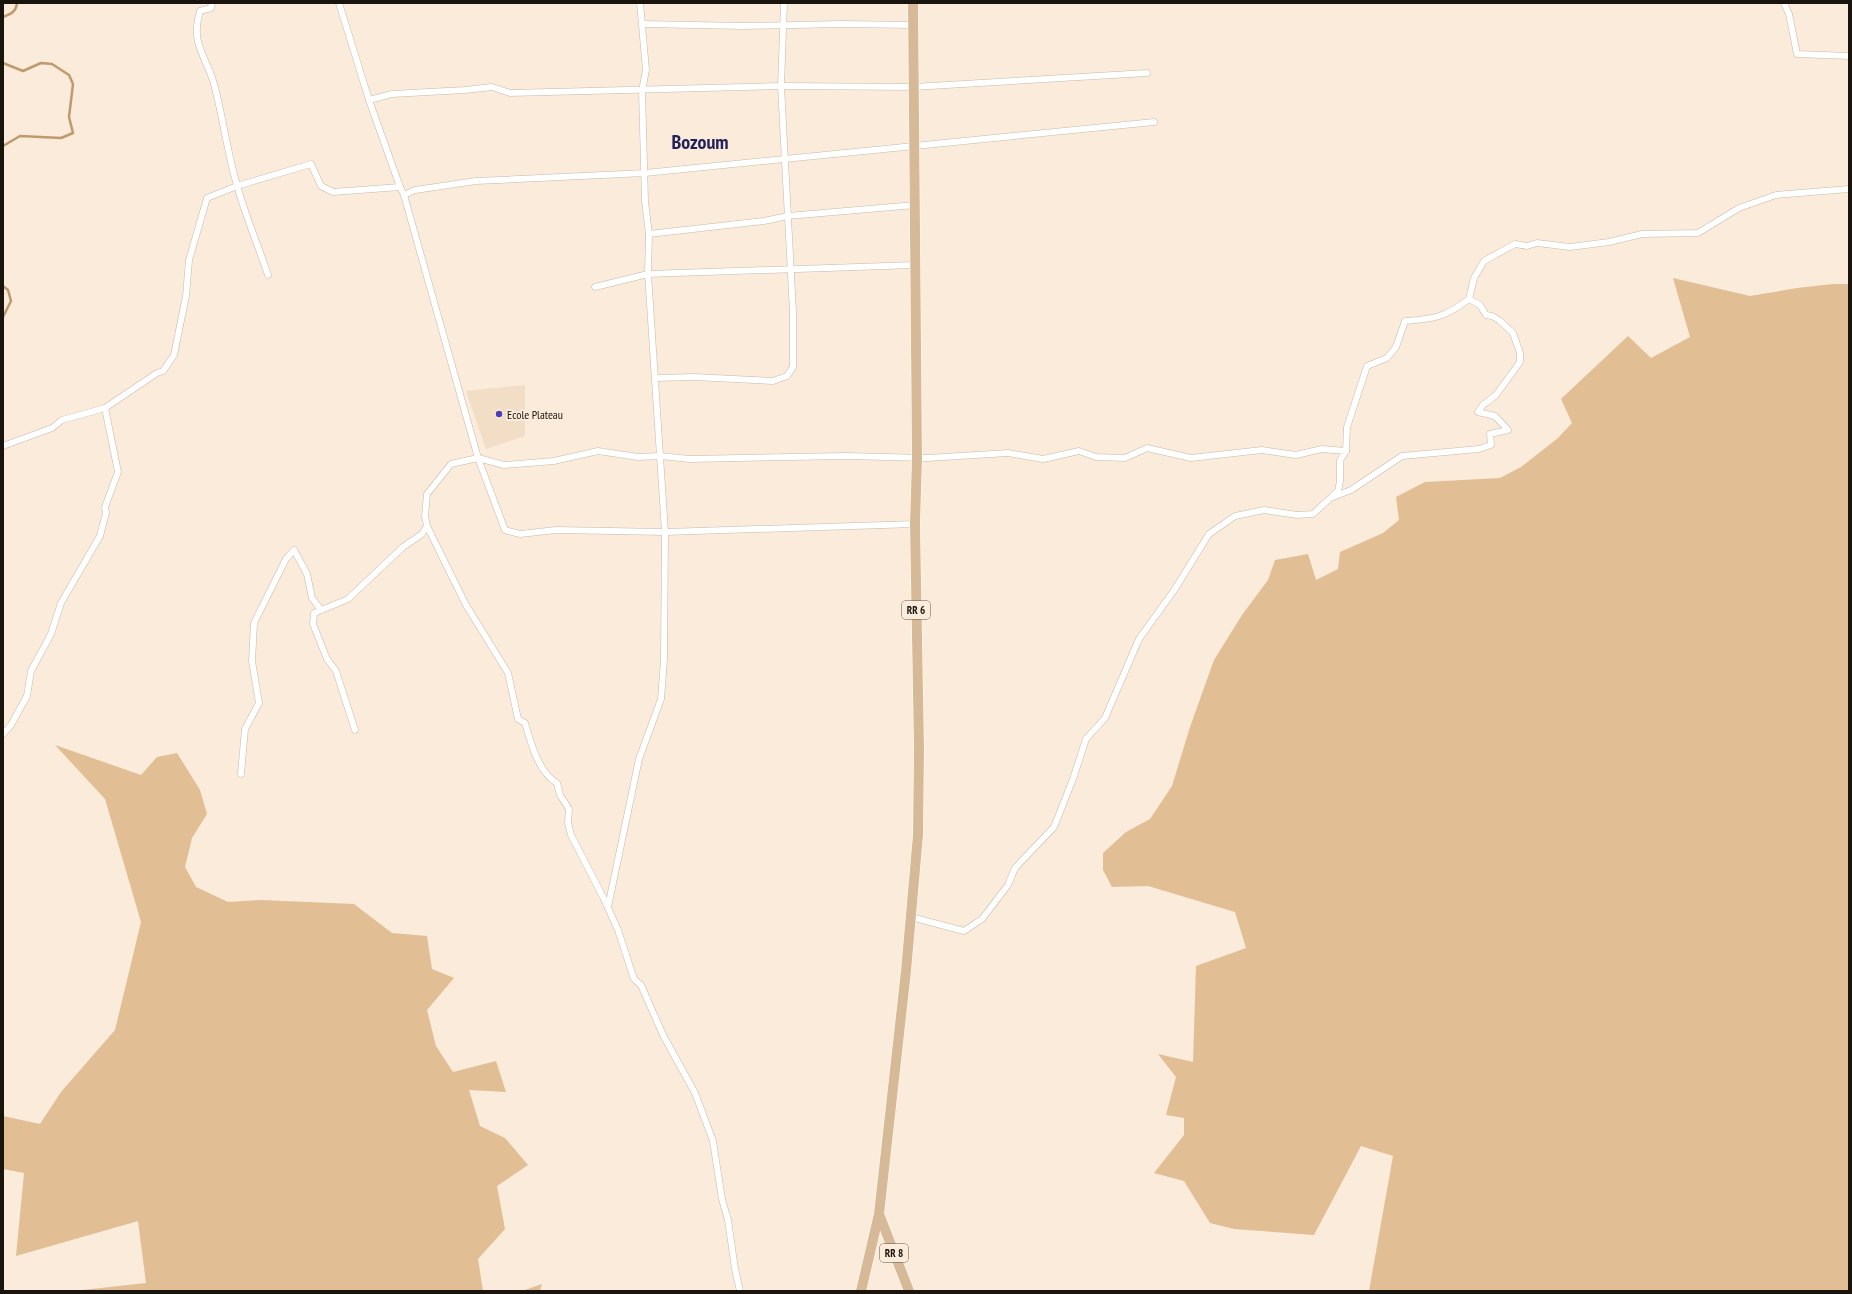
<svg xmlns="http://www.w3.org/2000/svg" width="1852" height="1294" viewBox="0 0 1852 1294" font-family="'PT Sans Narrow',sans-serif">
<rect width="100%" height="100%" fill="#fbebda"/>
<path fill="#f2ddc6" d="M 525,385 L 525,436 L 486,449 L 466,391 Z"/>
<g fill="#e2be94">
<path d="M 1673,278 L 1750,296 L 1797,288 L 1833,284 L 1849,284 L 1849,1291 L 1369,1291 L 1393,1156 L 1361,1146 L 1314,1235 L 1234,1229 L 1210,1223 L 1184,1181 L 1154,1173 L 1184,1135 L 1184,1118 L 1166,1115 L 1176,1077 L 1158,1054 L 1193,1062 L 1196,966 L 1246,948 L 1235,912 L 1148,886 L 1112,887 L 1103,870 L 1103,853 L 1126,832 L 1150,819 L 1172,786 L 1190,727 L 1214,660 L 1242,615 L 1268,580 L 1275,560 L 1308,554 L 1316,580 L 1338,569 L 1340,552 L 1383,533 L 1399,520 L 1396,497 L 1425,482 L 1500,478 L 1521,467 L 1558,438 L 1572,423 L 1561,399 L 1628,336 L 1651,358 L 1690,337 Z"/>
<path d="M 55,745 L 141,775 L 157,757 L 177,753 L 200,790 L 207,814 L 192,838 L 185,867 L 196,887 L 228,902 L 260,900 L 354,904 L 392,933 L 427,936 L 432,969 L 454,978 L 427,1010 L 436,1046 L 453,1072 L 496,1061 L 506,1092 L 469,1090 L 480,1126 L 505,1138 L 528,1165 L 497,1186 L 505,1229 L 478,1259 L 483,1291 L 73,1291 L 146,1283 L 138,1221 L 16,1256 L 24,1173 L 3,1169 L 3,1116 L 40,1124 L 61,1092 L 115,1030 L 141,922 L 105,799 Z"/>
<path d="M 542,1284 L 540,1291 L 522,1291 Z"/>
</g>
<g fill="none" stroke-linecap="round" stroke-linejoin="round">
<g stroke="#bf9a6e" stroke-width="2.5">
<path d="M 3,17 C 11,14 16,12 17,3"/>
<path d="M 3,63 L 23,71 L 41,63 L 52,64 L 69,75 L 73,84 L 69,117 L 73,133 L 61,138 L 20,136 L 3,146"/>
<path d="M 3,286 L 8,290 L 11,301 L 3,317"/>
</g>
<defs>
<g id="minor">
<path d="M 212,3 L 211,8 L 200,11 C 190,45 206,55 214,84 C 223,117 227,152 237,185 C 245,215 258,245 268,275"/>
<path d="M 339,3 L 369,100 L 400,187 L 404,195 L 478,458 L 505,530 L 520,534 L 556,530 L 665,532 L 915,524"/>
<path d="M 1784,3 L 1789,14 L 1797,54 L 1849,56"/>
<path d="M 643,24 L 744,26 L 841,24 L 913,25"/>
<path d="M 369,100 L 392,94 L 465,90 L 492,87 L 510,93 L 781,86 L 913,87 L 1147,73"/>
<path d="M 404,195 L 415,190 L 476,181 L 645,173 L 1154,122"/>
<path d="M 649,234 L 764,221 L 788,216 L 915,205"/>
<path d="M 595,287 L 648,274 L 915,265"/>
<path d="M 656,378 L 694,377 L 773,381 L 787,376 L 793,367 L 793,312 L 781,86 L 784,3"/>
<path d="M 3,446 L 52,428 L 62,420 L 105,408"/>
<path d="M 1346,451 L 1347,427 L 1367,366 L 1387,358 L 1396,347 L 1405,321 C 1435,319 1445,317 1469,299 L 1474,278 L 1484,261 L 1515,244 L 1527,246 L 1537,243 L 1570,247 L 1609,242 L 1642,234 L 1698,233 L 1739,208 L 1776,195 L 1849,189"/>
<path d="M 1333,497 L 1351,490 L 1402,456 L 1479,449 L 1491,445 L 1490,434 L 1508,430 L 1495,416 L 1478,412 L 1483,405 L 1496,395 L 1520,362 L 1520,353 L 1513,333 L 1499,320 L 1492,316 L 1486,315 L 1480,305 L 1469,299"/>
<path d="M 427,526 L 466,605 L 508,673 L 518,719 L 525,723 C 531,743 538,772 557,783 L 560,795 L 569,809 L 568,823 L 571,835 L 603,897 L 618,930 L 634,979 L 641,985 L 663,1035 L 695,1093 L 713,1141 L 722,1199 L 728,1220 L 735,1269 L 740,1291"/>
<path d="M 355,730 L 336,671 L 327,659 L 313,624 L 314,613 L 348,599 L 403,547 L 422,534 L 427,526 L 425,516 L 427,494 L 451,464 L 478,458 L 504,465 L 554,461 L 598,451 L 638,457 L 660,456 L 690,459 L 846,456 L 927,458 L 1008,453 L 1043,459 L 1079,451 L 1096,457 L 1125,458 L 1147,448 L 1191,458 L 1262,450 L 1296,455 L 1322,449 L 1346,451 L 1340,460 L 1340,481 L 1338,491 L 1313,514 L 1297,515 L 1264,510 L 1235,516 L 1209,534 L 1175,589 L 1139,639 L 1105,718 L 1086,739 L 1073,779 L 1054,827 L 1015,868 L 1008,885 L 982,919 L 964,931 L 911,917"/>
<path d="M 3,734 L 11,725 L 27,696 L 31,671 L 51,634 L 61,603 L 100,536 L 106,513 L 105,507 L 118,472 L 105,408 L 157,373 L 163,371 L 174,355 L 186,296 L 189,260 L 207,198 L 237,186 L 311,164 L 321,186 L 333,192 L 400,187"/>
<path d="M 241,774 L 245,729 L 259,703 L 252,661 L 254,623 L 286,559 L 294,550 L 307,574 L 312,598 L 321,610"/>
<path d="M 608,907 L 639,759 L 661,699 L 664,660 L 665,532 L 648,274 L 649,234 L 645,201 L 642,91 L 646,70 L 640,3"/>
</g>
<g id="primary">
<path d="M 879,1214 L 909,1291"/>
<path d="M 861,1291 L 879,1214 L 906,971 L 918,835 L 919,749 L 915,524 L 917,458 L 913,3"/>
</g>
</defs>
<use href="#minor" stroke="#c7b9a8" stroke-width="7"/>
<use href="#primary" stroke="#fff" stroke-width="11"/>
<use href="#minor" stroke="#fff" stroke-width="6"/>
<use href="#primary" stroke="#d6ba98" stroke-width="10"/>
</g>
<circle fill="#4a3fb6" stroke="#fbebda" stroke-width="1.5" cx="499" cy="414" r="4"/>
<g text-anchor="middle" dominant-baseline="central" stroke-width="4" stroke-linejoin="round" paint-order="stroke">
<g fill="#fbebda" stroke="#5e544b" stroke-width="1">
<rect x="902" y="601" width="28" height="18" rx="3"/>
<rect x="880" y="1244" width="28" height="18" rx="3"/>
</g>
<g font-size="11" font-weight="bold" fill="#1a140e">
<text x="916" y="610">RR 6</text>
<text x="894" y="1253">RR 8</text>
</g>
<g font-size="12" fill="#1a140e" stroke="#fbebda" text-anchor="start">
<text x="507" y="414">Ecole Plateau</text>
</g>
<g font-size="20" font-weight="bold" fill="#231f58" stroke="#fbebda">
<text x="700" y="142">Bozoum</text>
</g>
</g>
<rect width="1852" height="1294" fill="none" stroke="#1a140e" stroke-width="8"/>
</svg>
